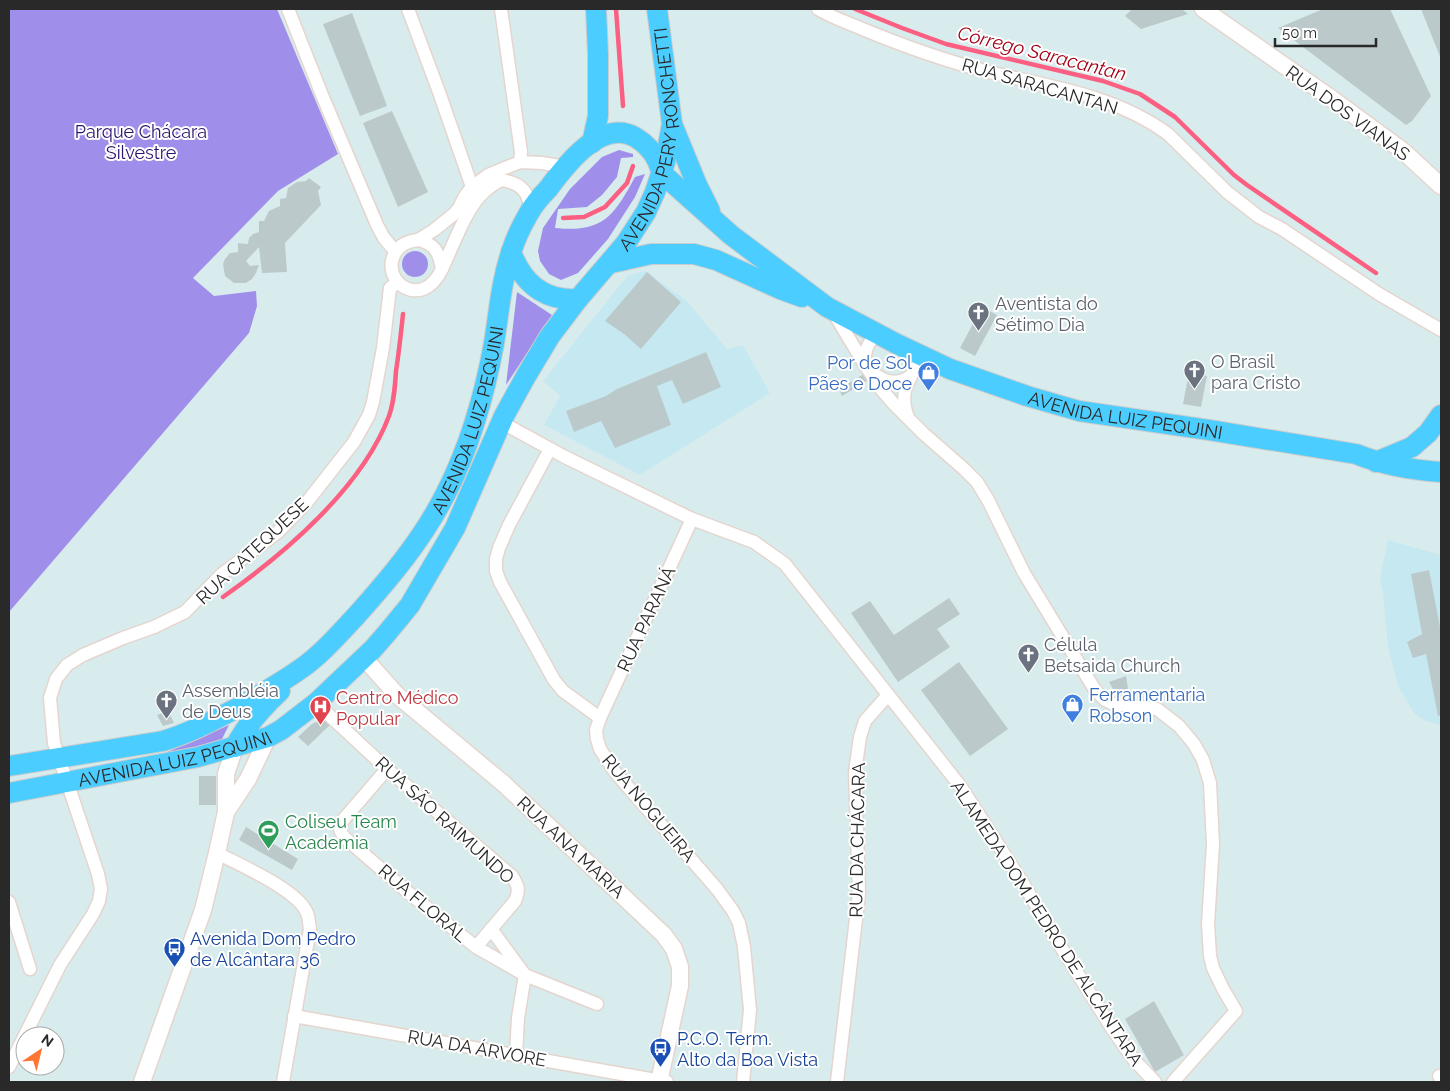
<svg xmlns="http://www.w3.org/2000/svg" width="1450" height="1091" viewBox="0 0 1450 1091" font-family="Raleway,sans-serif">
<rect width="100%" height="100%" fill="#d9eced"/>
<g fill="#c6e9f1">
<path d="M 646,271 L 687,301 L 727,349 L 743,345 L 770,393 L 640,475 L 544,425 L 560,396 L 543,381 L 628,275 Z"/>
<path d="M 1388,540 L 1441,555 L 1441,725 L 1425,721 L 1414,713 L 1398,686 L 1388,647 L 1383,593 L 1380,578 Z"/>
</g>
<g fill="#9f8fea">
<path d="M 9,9 L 277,9 L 338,154 L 278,191 L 193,278 L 214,296 L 256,291 L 257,306 L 249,333 L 9,612 Z"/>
<path d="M 619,150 L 633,154 L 633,157 L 621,158 L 617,177 L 602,195 L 587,207 L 558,209 L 555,228 C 603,233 614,216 635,177 L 645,174 L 635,197 L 608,239 L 578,273 L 561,280 L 549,274 L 540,261 L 538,251 L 543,228 L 570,189 L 602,157 Z"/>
<circle cx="415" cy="264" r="13"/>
<path d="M 517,292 L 552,315 L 506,385 Z"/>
<path d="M 229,725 L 220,743 L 166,759 L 165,753 Z"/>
</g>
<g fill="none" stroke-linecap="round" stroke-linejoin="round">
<g stroke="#fb6082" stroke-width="4.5">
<path d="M 616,9 L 623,106"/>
<path d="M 855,9 L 902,28 L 946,44 L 1103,81 L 1140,94 L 1175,117 L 1234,175 L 1247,185 L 1376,273"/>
<path d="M 563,218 L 584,217 L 605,207 L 627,183 L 633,166"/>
<path d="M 223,597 C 284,554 362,488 389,416 C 394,402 395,387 396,371 C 399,352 401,333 403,314"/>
</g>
</g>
<g fill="#bcc9cb">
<path d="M 1132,9 L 1182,9 L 1188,14 L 1141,29 L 1125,16 Z"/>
<path d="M 1323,9 L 1390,9 L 1431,96 L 1412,121 L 1406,125 L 1278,28 Z"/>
<path d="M 1421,9 L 1441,9 L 1441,59 Z"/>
<path d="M 352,13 L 387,106 L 360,116 L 323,24 Z"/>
<path d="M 392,111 L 428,192 L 398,207 L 363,123 Z"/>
<path d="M 309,178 L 321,187 L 318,191 L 321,205 L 285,243 L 287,272 L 262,273 L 259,247 L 246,261 L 250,266 L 259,265 L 256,273 L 252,279 L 246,283 L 234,283 L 225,276 L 223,264 L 225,259 L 230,253 L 238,252 L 238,243 L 248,244 L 249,238 L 253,234 L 259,232 L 259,221 L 264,221 L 269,211 L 280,206 L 280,199 L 286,198 L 288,188 L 297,182 L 306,181 Z"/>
<path d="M 647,272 L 681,302 L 641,349 L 624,334 L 605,321 Z"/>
<path d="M 982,307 L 997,315 L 975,356 L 960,348 Z"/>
<path d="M 706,352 L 721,387 L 683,404 L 672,380 L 657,386 L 671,425 L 615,448 L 601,421 L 574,432 L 566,411 L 606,396 L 617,389 Z"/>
<path d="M 1189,372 L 1207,376 L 1201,407 L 1183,404 Z"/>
<path d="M 864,374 L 868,380 L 842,396 L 839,389 Z"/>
<path d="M 1429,570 L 1441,632 L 1441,715 L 1438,716 L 1426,654 L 1413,658 L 1407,642 L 1422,634 L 1411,574 Z"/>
<path d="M 949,598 L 960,614 L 937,629 L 950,647 L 898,682 L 851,613 L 870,601 L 894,635 Z"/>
<path d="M 959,662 L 1008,729 L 970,756 L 921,690 Z"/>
<path d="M 1126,676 L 1129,695 L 1117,696 L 1109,682 Z"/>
<path d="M 168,711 L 174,723 L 163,726 L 157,715 Z"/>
<path d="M 323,719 L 330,725 L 308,746 L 298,737 L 312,724 Z"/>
<rect x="199" y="776" width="17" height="29"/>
<path d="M 246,827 L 298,859 L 292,870 L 239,840 Z"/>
<path d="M 1154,1001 L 1184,1055 L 1155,1072 L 1125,1019 Z"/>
</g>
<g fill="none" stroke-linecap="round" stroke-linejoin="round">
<defs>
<g id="minor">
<path d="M 288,9 L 322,95 L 377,225 L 384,238 L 395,251"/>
<path d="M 408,9 L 439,92 L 472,187"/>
<path d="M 501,9 L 521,152 L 520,162"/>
<path d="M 818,9 C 831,17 846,22 860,28 C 901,45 945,61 989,72 C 1051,87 1115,95 1168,134 L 1227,192 L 1259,217 L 1282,229 L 1379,294 L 1441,330"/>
<path d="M 418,240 L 434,230 L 454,214 L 459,208 L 465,196 L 472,187 L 488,175 L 520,162 L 542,163 L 565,167"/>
<path d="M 418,240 C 435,244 439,252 442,269 C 422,312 379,281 395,253 C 400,244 408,241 418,240 Z"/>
<path d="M 442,269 C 453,246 466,208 484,192 C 489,187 495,184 500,180 C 520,182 530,192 530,211"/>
<path d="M 833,312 L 865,365 L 881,389 L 893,403 L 924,434 L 964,469 L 977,482 L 988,500 L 1024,573 L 1095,690 L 1105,700 L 1113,704 L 1157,709 L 1179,726 L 1194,744 L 1203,760 L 1210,783 L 1213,844 L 1208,924 L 1210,956 L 1213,968 L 1223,989 L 1236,1011 L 1173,1082"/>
<path d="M 865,365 C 864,352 867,342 878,334"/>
<path d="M 872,372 C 885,383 897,385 911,376"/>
<path d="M 908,418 C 898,391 909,380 922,357"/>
<path d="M 501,422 L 565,457 L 692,519 L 754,542 L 785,564 L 961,787 L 1024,885 L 1059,944 L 1113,1030 L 1134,1060 L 1155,1082"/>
<path d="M 550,449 L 509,525 L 499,548 L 496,559 L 496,571 L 500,582 L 554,680 L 563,691 L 600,718"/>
<path d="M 692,519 L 600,718 L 596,730 L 597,739 L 600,749 L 615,772 L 717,889 L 733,911 L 739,923 L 744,947 L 750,1010 L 743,1082"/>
<path d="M 316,703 L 387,769 L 512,876 C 518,885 520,890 515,901 L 476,947"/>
<path d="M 387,769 L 343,820 C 339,827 339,830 344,837 L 410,894 L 476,947 L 525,975 L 597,1004"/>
<path d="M 217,853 C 240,865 298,890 307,913 C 309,918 309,924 310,929 L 283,1082"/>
<path d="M 9,902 L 30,969"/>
<path d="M 491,929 L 525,975 L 518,1018 L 516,1055"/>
<path d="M 294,1016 L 667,1082"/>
<path d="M 9,1067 L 60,965 L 93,914 L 99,901 L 101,889 L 98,874 L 54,743 L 50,698 L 56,679 L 67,665 L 83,655 L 123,638 L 154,627 L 185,612 L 222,574 L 278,532 L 307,502 L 354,442 L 369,415 L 373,402 L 383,348 L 390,288 L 398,282"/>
<path d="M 1439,1076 L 1441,1076"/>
<path d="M 837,1082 L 859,893 L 855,772 L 860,737 L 865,721 L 888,695"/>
</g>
<g id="tertiary">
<path d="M 1203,9 L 1328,96 L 1403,151 L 1441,186"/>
<path d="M 364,658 L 397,695 L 504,784 L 664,935 L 674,949 L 680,967 L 680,986 L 659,1082"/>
<path d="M 226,812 L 248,779 L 268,737"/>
<path d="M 142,1082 L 203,910 L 217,853 L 226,812 L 226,774 L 235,747"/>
</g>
<g id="primary">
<path d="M 672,124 L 697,185 L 710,211"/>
<path d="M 592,143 L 598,116 L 598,55 L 596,9"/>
<path d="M 511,252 C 523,283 543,301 578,299"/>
<path d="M 611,263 L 651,254 L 694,254 L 716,260 L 780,289 L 802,297"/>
<path d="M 1376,462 L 1412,447 L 1428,433 L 1441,415"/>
<path d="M 235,747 C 246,725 262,708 280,691"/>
<path id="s1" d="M 9,766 L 163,741 C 190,733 214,720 239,707 C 259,695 279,684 299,670 C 320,656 338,635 356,616 C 390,578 423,539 446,493 C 469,448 485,393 494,343 C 499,313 501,282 511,253 C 515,239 522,225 529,213 C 534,204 541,196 548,189 C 565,166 601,118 635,137 C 645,143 653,151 658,162 C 660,168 661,173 666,177 L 731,235 L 827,307 L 897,344 L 950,369 L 1027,396 L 1079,411 L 1209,430 L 1356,454 C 1383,465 1412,470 1441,472"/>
<path id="s2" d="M 9,793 L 198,757 L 268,737 L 281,730 L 316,703 L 373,649 L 387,633 L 410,605 L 455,528 L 504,416 L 526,376 L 550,336 L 578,299 L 626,243 L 646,212 L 655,192 L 665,162 L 672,124 L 657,9"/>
</g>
</defs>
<use href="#minor" stroke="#e4d5ce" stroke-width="15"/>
<use href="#tertiary" stroke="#e4d5ce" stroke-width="19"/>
<use href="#primary" stroke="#ccc" stroke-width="22"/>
<use href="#minor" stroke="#fff" stroke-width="12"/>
<use href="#tertiary" stroke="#fff" stroke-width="16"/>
<use href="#primary" stroke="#4ccdff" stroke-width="20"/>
</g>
<defs>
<symbol id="church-pin" viewBox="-11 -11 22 30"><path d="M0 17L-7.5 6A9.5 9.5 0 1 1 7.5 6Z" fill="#6b7280" stroke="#fff"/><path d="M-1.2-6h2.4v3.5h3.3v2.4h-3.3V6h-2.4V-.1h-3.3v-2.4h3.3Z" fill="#fff"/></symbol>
<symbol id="shop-pin" viewBox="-11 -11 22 30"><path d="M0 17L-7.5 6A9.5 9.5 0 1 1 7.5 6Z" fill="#3f7fe0" stroke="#fff"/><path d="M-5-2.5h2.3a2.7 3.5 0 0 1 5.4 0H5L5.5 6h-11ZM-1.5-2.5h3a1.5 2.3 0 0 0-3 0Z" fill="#fff"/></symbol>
<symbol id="hospital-pin" viewBox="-11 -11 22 30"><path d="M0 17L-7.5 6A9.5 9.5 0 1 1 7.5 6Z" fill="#e0444e" stroke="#fff"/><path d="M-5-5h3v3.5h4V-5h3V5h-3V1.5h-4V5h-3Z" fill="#fff"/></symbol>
<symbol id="stadium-pin" viewBox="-11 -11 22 30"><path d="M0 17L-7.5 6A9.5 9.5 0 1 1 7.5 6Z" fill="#2e9e5b" stroke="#fff"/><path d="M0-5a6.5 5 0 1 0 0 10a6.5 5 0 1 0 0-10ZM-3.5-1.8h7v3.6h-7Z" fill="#fff"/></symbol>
<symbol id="bus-pin" viewBox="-11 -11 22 30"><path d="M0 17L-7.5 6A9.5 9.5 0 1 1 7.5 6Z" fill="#1a4fb4" stroke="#fff"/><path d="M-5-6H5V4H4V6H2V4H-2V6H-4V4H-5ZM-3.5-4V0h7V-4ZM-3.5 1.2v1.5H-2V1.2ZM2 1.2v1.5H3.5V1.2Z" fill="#fff"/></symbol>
</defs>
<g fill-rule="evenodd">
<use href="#church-pin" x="966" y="300" width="25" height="34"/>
<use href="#church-pin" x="1182" y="358" width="25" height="34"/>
<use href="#shop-pin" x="916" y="360" width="25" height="34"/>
<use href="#church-pin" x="1016" y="642" width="25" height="34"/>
<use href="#church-pin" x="154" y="688" width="25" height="34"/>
<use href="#shop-pin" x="1060" y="692" width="25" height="34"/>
<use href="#hospital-pin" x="308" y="694" width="25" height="34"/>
<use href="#stadium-pin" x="256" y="818" width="25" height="34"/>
<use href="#bus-pin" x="162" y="936" width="25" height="34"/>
<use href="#bus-pin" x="648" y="1036" width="25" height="34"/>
</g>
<g text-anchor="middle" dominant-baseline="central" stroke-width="4" stroke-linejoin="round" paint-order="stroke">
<g font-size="18" fill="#292929" stroke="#fff">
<text transform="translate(1040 86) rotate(16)">RUA SARACANTAN</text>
<text transform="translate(1348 113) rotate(36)">RUA DOS VIANAS</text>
<text stroke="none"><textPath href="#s2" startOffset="994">AVENIDA PERY RONCHETTI</textPath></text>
<text stroke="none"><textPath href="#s1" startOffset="1555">AVENIDA LUIZ PEQUINI</textPath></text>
<text stroke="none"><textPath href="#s1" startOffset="618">AVENIDA LUIZ PEQUINI</textPath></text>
<text transform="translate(252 551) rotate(-43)">RUA CATEQUESE</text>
<text transform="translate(646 619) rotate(-65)">RUA PARANÁ</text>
<text stroke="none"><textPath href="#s2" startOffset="169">AVENIDA LUIZ PEQUINI</textPath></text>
<text transform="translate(649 808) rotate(50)">RUA NOGUEIRA</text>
<text transform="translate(445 820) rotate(42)">RUA SÃO RAIMUNDO</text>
<text transform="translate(857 840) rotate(-89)">RUA DA CHÁCARA</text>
<text transform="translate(571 847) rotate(43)">RUA ANA MARIA</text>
<text transform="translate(423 903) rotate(40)">RUA FLORAL</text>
<text transform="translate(1047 923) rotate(57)">ALAMEDA DOM PEDRO DE ALCÂNTARA</text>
<text transform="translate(477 1048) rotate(10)">RUA DA ÁRVORE</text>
</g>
<g font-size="18" fill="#2e126d" stroke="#fff">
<text x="141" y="131">Parque Chácara<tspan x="141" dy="21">Silvestre</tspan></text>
</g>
<g font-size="18" fill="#5b616d" stroke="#fff" text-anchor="start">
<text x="995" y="303">Aventista do<tspan x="995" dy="21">Sétimo Dia</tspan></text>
<text x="1211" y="361">O Brasil<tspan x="1211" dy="21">para Cristo</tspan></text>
<text x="1044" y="644">Célula<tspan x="1044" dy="21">Betsaida Church</tspan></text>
<text x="182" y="690">Assembléia<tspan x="182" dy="21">de Deus</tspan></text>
</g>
<g font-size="18" fill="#366cbe" stroke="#fff" text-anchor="end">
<text x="912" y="362">Por de Sol<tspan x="912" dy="21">Pães e Doce</tspan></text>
<text x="1089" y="694" text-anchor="start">Ferramentaria<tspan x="1089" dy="21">Robson</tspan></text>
</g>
<g font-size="18" fill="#be3a42" stroke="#fff" text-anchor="start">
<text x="336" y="697">Centro Médico<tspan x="336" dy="21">Popular</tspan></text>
</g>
<g font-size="18" fill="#27864d" stroke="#fff" text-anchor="start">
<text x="285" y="821">Coliseu Team<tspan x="285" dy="21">Academia</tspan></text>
</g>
<g font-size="18" fill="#164399" stroke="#fff" text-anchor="start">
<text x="190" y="938">Avenida Dom Pedro<tspan x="190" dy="21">de Alcântara 36</tspan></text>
<text x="677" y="1038">P.C.O. Term.<tspan x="677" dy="21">Alto da Boa Vista</tspan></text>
</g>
<g font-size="19" font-style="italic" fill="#a60018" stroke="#fff">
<text transform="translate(1042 53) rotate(14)">Córrego Saracantan</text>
</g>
</g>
<rect width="1450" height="1091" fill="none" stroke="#292929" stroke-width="20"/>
<g transform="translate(40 1051) rotate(35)"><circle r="24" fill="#ffffff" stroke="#a9a9a9"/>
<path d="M0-4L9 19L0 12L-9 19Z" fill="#ff7734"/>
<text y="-8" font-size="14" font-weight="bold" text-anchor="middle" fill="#292929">N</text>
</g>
<path d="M1275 38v8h101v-8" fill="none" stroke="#292929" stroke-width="2.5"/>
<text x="1282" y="38" font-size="15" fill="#292929" stroke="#ffffff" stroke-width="4" paint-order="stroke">50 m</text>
</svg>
